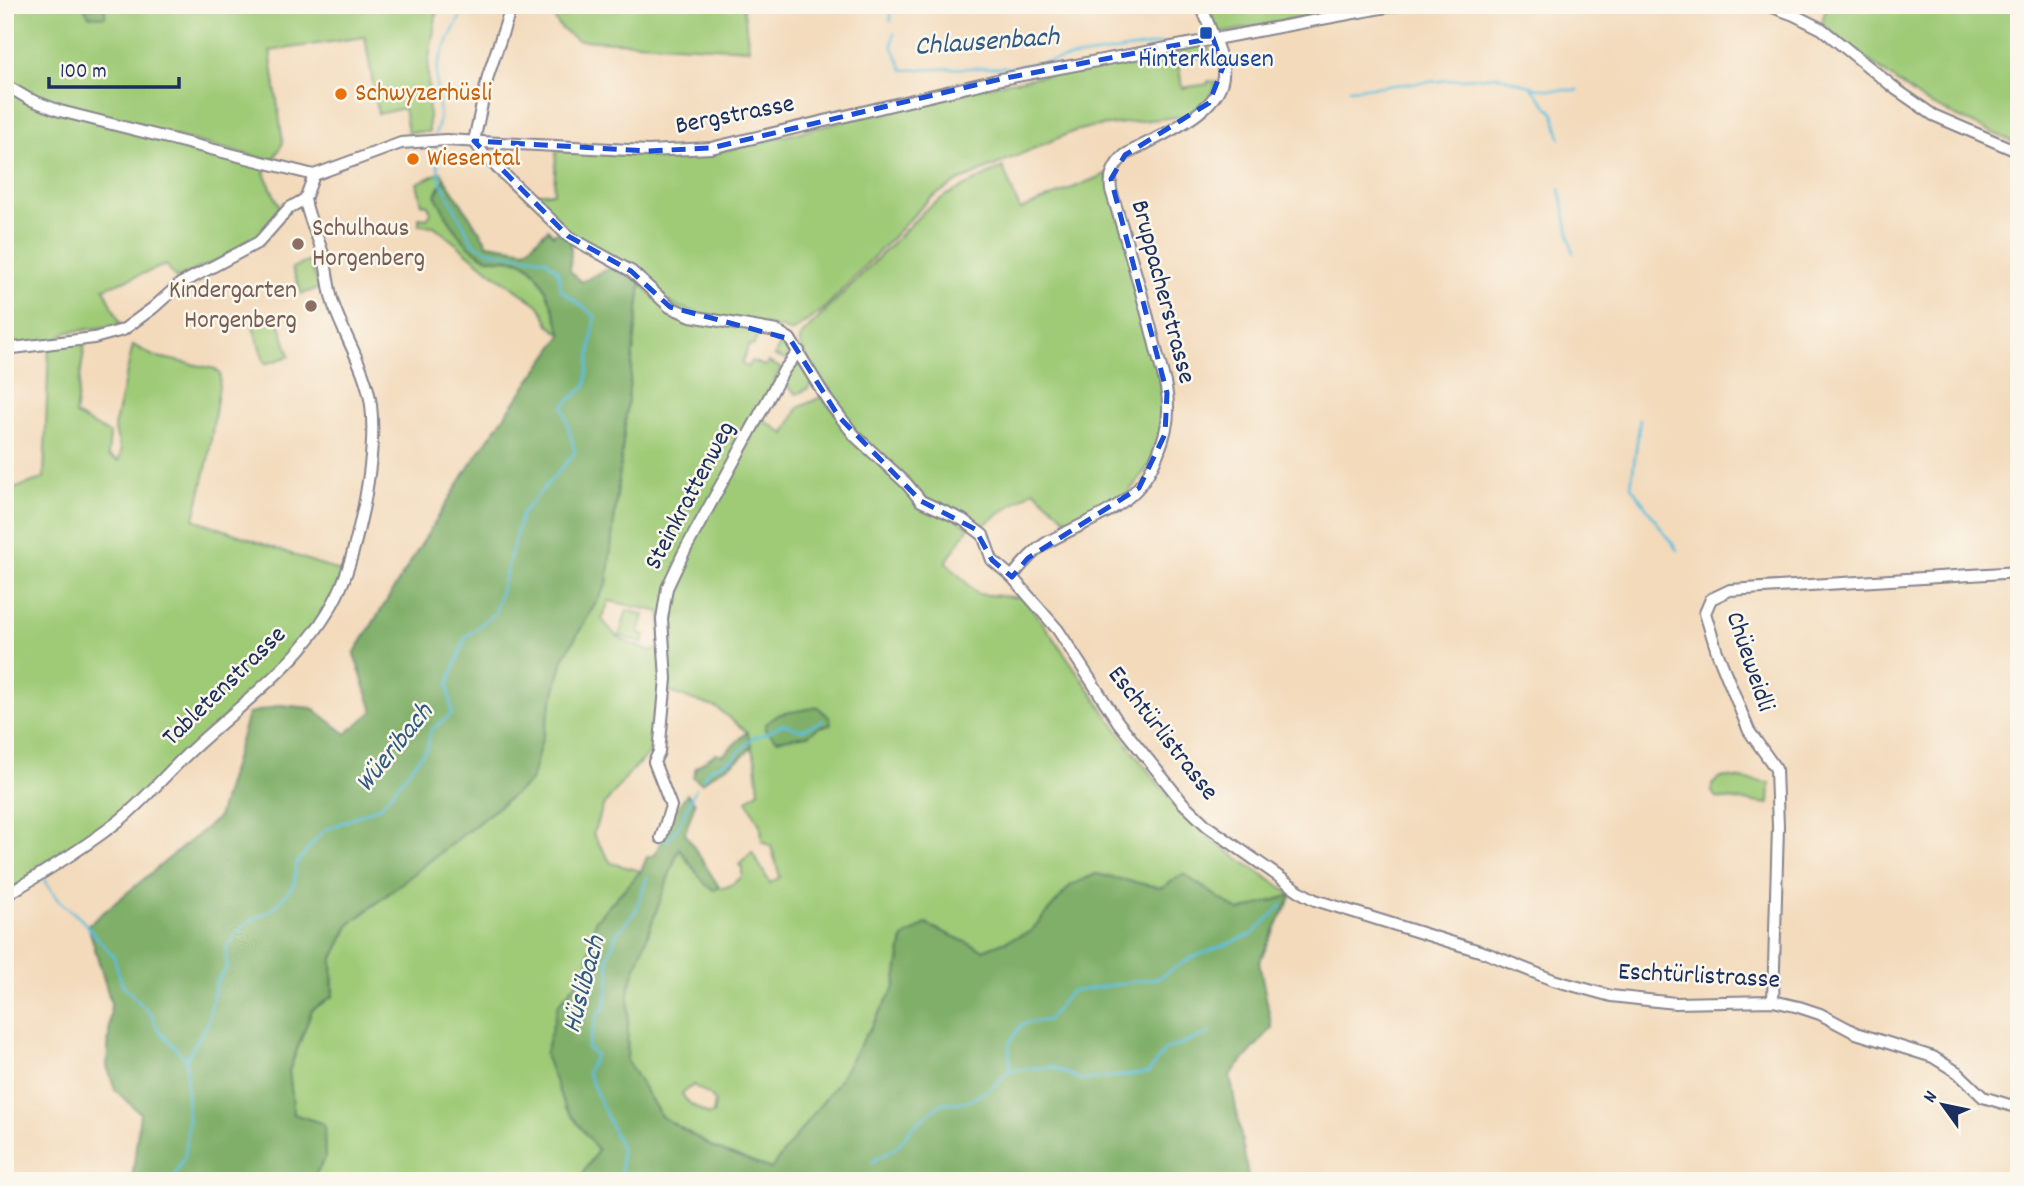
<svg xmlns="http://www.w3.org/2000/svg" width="2024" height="1186" viewBox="0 0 2024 1186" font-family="Dekko,sans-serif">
<rect width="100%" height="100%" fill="#fbf7ec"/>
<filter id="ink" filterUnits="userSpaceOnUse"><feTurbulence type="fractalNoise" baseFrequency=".0143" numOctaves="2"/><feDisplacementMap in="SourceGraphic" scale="14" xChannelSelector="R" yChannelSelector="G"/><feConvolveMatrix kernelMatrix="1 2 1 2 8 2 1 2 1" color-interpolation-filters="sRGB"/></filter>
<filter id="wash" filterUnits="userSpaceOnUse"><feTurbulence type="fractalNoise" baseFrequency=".00686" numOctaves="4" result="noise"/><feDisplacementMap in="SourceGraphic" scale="28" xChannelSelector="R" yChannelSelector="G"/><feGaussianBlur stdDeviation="1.57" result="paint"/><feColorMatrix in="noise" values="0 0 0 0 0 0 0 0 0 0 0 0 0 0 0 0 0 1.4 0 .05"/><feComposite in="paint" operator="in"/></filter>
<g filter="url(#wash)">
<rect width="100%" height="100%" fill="#f3dabb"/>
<g fill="#9fcb77" stroke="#5d7d6a" stroke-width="2" fill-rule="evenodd">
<path d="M 5,5 L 83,5 L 105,16 L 105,5 L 438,5 L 428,65 L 429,132 L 408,132 L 404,108 L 378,114 L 365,37 L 270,51 L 283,143 L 272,161 L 51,104 L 5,80 Z"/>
<path d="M 551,5 L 743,5 L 749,49 L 578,40 C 562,31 553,23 551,5 Z"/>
<path d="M 1205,5 L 1368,5 L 1217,34 Z"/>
<path d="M 1827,5 L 2019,5 L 2019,145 L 1923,101 L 1821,25 Z"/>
<path d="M 1205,45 L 1215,56 L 1202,52 L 1200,57 L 1178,61 L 1182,88 L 1208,84 L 1208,81 L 1217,82 L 1208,100 L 1185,116 L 1091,127 L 1072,132 L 959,181 L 929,199 L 823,310 L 791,332 L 782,328 L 694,313 L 676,306 L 580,241 L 528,193 L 554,193 L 556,151 L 685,156 L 732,149 L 978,88 Z"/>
<path d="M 5,90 L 267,168 L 264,173 L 280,207 L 260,238 L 240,250 L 176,279 L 166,265 L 104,288 L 121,325 L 68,332 L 55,340 L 5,347 Z"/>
<path d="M 1003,167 L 1020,210 L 1108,173 L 1143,297 L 1165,403 L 1161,433 L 1150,464 L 1125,497 L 1073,525 L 1034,490 L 979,528 L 926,499 L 857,433 L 827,394 L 800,345 L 800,337 L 926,209 L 947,195 Z"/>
<path d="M 441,172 L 445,179 L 435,195 C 448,213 462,238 478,253 C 488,262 502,258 515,260 C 542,263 555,313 562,335 L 549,325 L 544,313 L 537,304 L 492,273 L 434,226 L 419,225 L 419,218 L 427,219 L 431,213 L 428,205 L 422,204 L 417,183 Z"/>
<path d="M 309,261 L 320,288 L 302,294 L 292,268 Z"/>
<path d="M 641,283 L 655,299 L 759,333 L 753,346 L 749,345 L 741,364 L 748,367 L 751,361 L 765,366 L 768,362 L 781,368 L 757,416 L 785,434 L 798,408 L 821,397 L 910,492 L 969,527 L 946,562 L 977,594 L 1024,598 C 1083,673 1137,773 1208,836 C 1234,858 1265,875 1292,895 L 1239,911 L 1183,874 L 1162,888 L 1096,874 L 1071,885 L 1030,932 L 983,950 L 903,938 L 895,987 L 837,1083 L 771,1169 L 716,1149 L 661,1116 L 627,1061 L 629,987 L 679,848 C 688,861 704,890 722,888 C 729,888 736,881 742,877 L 742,868 L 739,865 L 752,852 L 770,883 L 780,877 L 771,846 L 762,842 L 761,827 L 747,800 L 759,791 L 756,762 L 747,732 L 717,708 L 661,689 L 656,747 L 631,771 L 603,807 L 593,834 L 611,863 L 641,871 L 595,921 L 586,971 L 558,1005 L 565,1107 L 598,1150 L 583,1173 L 583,1181 L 311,1181 L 325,1159 L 294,1114 L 289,1071 L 312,1010 L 333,996 L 332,960 L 350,924 L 531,781 L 563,659 L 607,584 ZM 609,601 L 661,612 L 660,645 L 656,650 C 649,652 646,650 639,647 C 619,640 615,636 602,619 ZM 693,1085 L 711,1096 L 715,1102 L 713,1114 L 709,1115 C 698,1108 688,1105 682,1094 Z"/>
<path d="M 277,316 L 290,356 L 265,364 L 252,324 Z"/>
<path d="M 784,338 L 792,348 L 786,360 L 774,356 Z"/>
<path d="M 85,342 L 75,415 L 110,434 L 108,456 L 119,461 L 121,451 L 114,427 L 133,345 L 153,356 L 215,369 L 220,374 L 220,379 L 208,460 L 194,519 L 344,573 L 330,603 L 295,652 L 120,816 L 5,894 L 5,492 L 44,478 L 49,346 Z"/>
<path d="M 798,360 L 812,381 L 808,389 L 796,394 L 784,383 L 786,374 Z"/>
<path d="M 627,610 L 644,615 L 639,633 L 645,635 L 643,643 L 619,636 Z"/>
<path d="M 1725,777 L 1770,783 L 1769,804 L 1717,798 L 1712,792 L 1712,785 L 1719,778 Z"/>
</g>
<g fill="#7faf68" stroke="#4d6f63" stroke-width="2">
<path d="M 83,5 L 105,5 L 105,17 L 89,16 Z"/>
<path d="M 445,179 L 488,244 L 526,250 L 548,229 L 553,235 L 558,231 L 571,242 L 570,271 L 582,282 C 614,265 610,263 641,283 L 607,584 L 563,659 L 531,781 L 350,924 L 332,960 L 333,996 L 312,1010 L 289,1071 L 294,1114 L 324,1124 L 325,1159 L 311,1181 L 132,1181 L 140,1113 L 115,1090 L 107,1066 L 111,1003 L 88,925 L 218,818 L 248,714 L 280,705 L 312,708 L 346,734 L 373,711 L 354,654 L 470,465 L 562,335 C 555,314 542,264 517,260 C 504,258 492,261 480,254 C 458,242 447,216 435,195 Z"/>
<path d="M 818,707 L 830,718 L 831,725 L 819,727 L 808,735 L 777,740 L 765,730 L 765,724 L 780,714 Z"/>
<path d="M 747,732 L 752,746 C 739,764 718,767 702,783 L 693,777 L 696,767 L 716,753 L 723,755 Z"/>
<path d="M 687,794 L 695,803 L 685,833 L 719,887 L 714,890 L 706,885 L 679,848 L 629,987 L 627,1061 L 661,1116 L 716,1149 L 771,1169 L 837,1083 L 895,987 L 903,938 L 926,924 L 983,950 L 1030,932 L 1071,885 L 1096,874 L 1162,888 L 1183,874 L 1239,911 L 1292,895 L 1259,962 L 1272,1028 L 1230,1075 L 1249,1181 L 583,1181 L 583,1173 L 598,1150 L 565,1107 L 545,1055 L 558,1005 L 586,971 L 595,921 L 641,871 L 647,857 L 655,855 L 672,814 Z"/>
</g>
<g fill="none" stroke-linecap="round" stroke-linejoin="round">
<g stroke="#5fbedd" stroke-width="2.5">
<path d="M 889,5 L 891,22"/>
<path d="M 894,33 L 892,45 L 903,70 L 1011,67 L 1172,42"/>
<path d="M 1530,86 L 1550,90 L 1578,90"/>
<path d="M 1349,89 L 1498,76 L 1530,86 L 1554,114 L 1560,138"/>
<path d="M 435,134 C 446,113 433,92 437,70 C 440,52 458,23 466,5"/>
<path d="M 1560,189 L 1573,253"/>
<path d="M 1640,419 L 1631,486 L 1677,550"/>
<path d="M 703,779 L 709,769 L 733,759 L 751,739 L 769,732 L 783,724 L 801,730 L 823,721"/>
<path d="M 667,841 L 679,825 L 696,788"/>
<path d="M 44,880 L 58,900 L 80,918 L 114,957 L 122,984 L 152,1016 L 157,1028 L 185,1058"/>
<path d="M 1011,1070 L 1053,1067 L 1081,1080 L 1148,1073 L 1165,1050 L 1210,1033"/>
<path d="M 872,1162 L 897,1147 L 912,1128 L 942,1103 L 968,1102 L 994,1086 L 1010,1070 L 1009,1044 L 1022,1024 L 1048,1020 L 1070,992 L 1159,978 L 1189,959 L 1253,934 L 1282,905"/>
<path d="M 858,1176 L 858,1181"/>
<path d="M 367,1178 L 371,1181"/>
<path d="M 172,1181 L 185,1156 L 188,1122 L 186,1059 L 208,1023 L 216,982 L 227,968 L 226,948 L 245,924 L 274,908 L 294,885 L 296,864 L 323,831 L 381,806 L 427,748 L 431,730 L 452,714 L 448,684 L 466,637 L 495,613 L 522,513 L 575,453 L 563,406 L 586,386 L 595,316 L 561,290 L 558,271 L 545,259 L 488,251 L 473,243 L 440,180 L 435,145"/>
<path d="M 621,1181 L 621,1148 L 587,1072 L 596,1055 L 587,1048 L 598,1014 L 605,1007 L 610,974 L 607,960 L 617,933 L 635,912 L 647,878"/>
</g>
</g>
</g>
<g filter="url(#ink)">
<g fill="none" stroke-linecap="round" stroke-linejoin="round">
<defs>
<g id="minor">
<path d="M 512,5 L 488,76 L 474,141 L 484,155 L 568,236 L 631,271 L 670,307 L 691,316 L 777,331 L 790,339 L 828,401 L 855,436 L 906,483 L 921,501 L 963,520 L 983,535 L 992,560 L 1012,577 L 1058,630 L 1118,722 L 1183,803 L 1207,826 L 1302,893 L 1315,900 L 1486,953 L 1553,980 L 1611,996 L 1675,1003 L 1773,1001 L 1799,1007 L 1820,1014 L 1856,1033 L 1933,1057 L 1957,1072 L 1983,1097 L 2019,1108"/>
<path d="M 1767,5 L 1794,15 L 1822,29 L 1897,90 L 1933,115 L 2019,152"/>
<path d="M 5,85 L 29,99 L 60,111 L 314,175 L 401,143 L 446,140 L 648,151 L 711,148 L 1001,79 L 1397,5"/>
<path d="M 5,349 L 94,338 L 123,330 L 153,308 L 180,284 L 259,242 L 289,208 L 305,199 L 314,175"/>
<path d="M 1012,577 C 1022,564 1032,552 1046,543 C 1075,526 1114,514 1137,489 C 1153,472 1168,434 1168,411 C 1169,390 1161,369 1156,349 C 1143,295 1127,243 1111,190 C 1109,175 1114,165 1125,155 C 1154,137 1228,112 1223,68 C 1221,52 1207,21 1201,5"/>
<path d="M 661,838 L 671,806 L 654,762 L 659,752 L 666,679 L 662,619 L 667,588 L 683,554 L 784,370 L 799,351"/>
<path d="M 5,896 C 44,872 84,848 120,820 C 147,798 170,769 196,746 C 249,697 311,655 341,587 C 352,561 358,532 364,505 C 370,473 375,438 371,405 C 366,369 346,340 334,306 C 328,290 328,271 323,254 C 318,236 308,219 305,199"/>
<path d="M 1773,1001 L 1778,827 L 1776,769 L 1749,731 L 1717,652 L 1705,613 L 1711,599 L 1730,590 L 2019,572"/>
</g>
</defs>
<use href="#minor" stroke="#87848c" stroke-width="14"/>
<use href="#minor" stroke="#fff" stroke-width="10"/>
</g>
</g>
<path fill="none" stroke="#1d4ed8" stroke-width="5" stroke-dasharray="14 9" stroke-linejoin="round" d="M 1213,38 L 1223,67 L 1209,103 L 1125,155 L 1111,179 L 1167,393 L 1165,434 L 1139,488 L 1028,558 L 1012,577 L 992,560 L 975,529 L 921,501 L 839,417 L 790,339 L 670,307 L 631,271 L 568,236 L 474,141 L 648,151 L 711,148 L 1001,79 Z"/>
<rect fill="#1a4fb4" stroke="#fbf7ec" stroke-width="2.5" x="1199" y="26" width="14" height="14" rx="3.5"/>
<g fill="#e8710a" stroke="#fbf7ec" stroke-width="2.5">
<circle cx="341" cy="94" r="7"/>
<circle cx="413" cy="159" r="7"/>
</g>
<g fill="#8d6e63" stroke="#fbf7ec" stroke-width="2.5">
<circle cx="298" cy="244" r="7"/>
<circle cx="311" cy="306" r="7"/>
</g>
<g text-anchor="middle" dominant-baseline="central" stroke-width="5" stroke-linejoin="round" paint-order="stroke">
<g font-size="26" fill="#164399" stroke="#fbf7ec">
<text x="1206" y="60">Hinterklausen</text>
</g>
<g font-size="26" fill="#c56008" stroke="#fbf7ec" text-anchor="start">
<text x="355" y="94">Schwyzerhüsli</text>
<text x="427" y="159">Wiesental</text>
</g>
<g font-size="26" fill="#1b2f5e" stroke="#fbf7ec">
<text transform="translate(735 116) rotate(-11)">Bergstrasse</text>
<text transform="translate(1162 292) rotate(75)">Bruppacherstrasse</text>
<text transform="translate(691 496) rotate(-62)">Steinkrattenweg</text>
<text transform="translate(1749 662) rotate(71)">Chüeweidli</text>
<text transform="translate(225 687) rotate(-44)">Tabletenstrasse</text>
<text transform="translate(1162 734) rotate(52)">Eschtürlistrasse</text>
<text transform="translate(1699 977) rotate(3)">Eschtürlistrasse</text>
</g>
<g font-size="26" fill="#785e54" stroke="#fbf7ec" text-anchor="start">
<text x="312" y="229">Schulhaus<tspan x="312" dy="30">Horgenberg</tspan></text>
<text x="297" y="291" text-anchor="end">Kindergarten<tspan x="297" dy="30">Horgenberg</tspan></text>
</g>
<g font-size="28" font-style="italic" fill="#2f5a84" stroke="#fbf7ec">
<text transform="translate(987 44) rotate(-4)">Chlausenbach</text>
<text transform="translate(396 749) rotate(-51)">Wüeribach</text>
<text transform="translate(586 985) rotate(-75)">Hüslibach</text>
</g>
</g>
<rect width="2024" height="1186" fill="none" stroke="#fbf7ec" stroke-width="28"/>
<g transform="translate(1943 1105) rotate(303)" stroke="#fbf7ec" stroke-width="5" paint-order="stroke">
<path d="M0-5L12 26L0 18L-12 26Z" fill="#1b2f5e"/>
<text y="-10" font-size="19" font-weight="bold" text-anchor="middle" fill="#1b2f5e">N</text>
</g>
<path d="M49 77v10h130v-10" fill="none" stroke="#1b2f5e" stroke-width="3.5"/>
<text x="60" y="77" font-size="21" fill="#1b2f5e" stroke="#fbf7ec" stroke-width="5" paint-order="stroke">100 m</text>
</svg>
